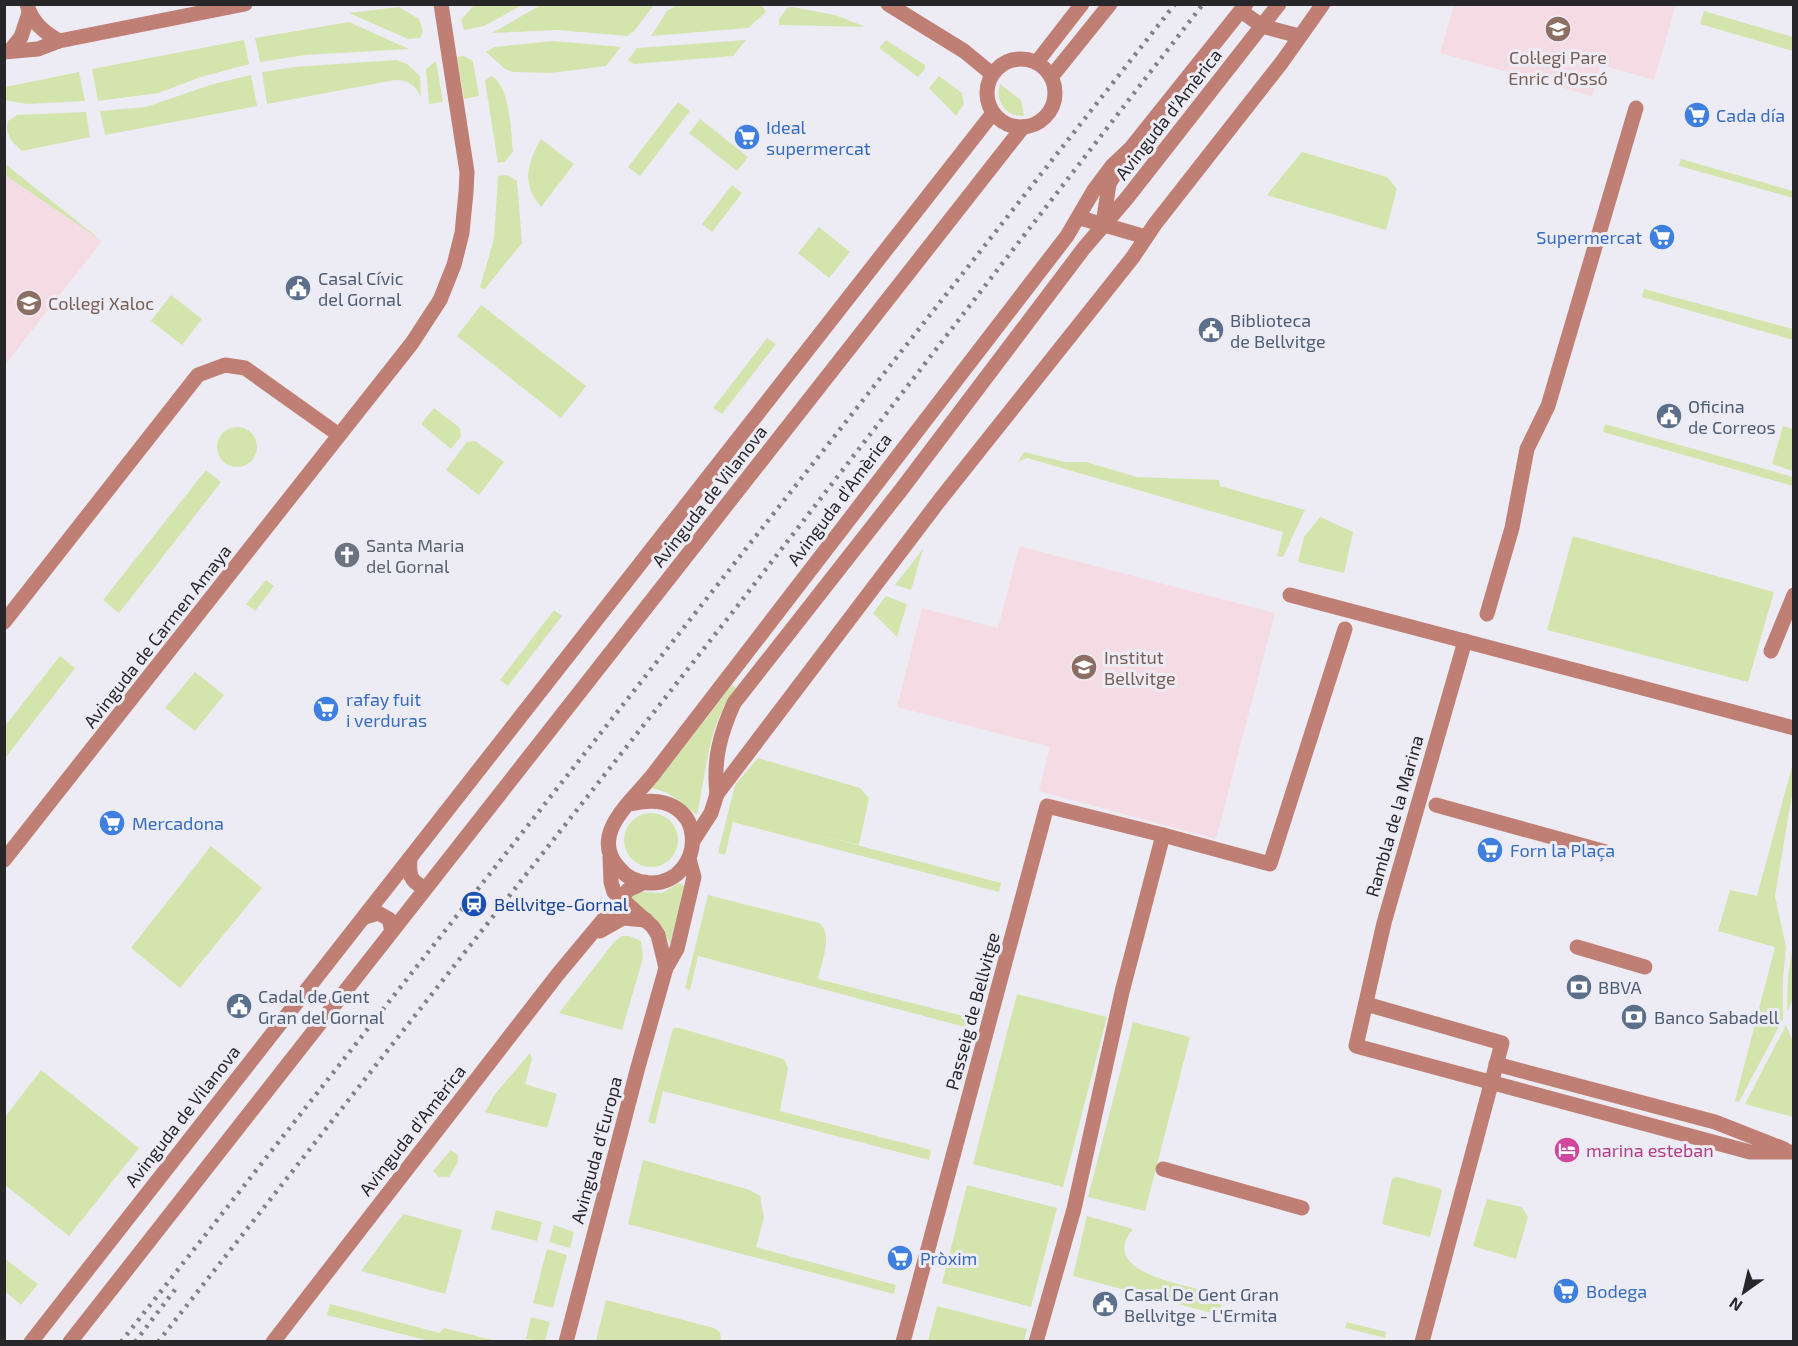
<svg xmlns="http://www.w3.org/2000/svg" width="1798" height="1346" viewBox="0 0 1798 1346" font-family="'Exo 2',sans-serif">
<rect width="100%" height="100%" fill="#edecf4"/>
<g fill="#f5dce4">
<path d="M 1454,5 L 1454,4 L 1676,5 L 1654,80 L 1601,65 L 1592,96 L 1440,53 Z"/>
<path d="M 5,175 L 102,241 L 5,365 Z"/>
<path d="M 1019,546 L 1275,613 L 1216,839 L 1039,791 L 1050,747 L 897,707 L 922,608 L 998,628 Z"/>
</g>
<g fill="#d3e5ac">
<path d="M 474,5 L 474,4 L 522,5 L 484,26 L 464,30 L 461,20 Z"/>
<path d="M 541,5 L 556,4 L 654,5 L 634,31 L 627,36 L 557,30 L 492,33 Z"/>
<path d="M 677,5 L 762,5 L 766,12 L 748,28 L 651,36 L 667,11 Z"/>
<path d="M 399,7 L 419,19 L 423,32 L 420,38 L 408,39 L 349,13 Z"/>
<path d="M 792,7 L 835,15 L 866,27 L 779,25 L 779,19 L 787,8 Z"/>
<path d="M 1704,11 L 1793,37 L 1793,51 L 1700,24 Z"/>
<path d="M 349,22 L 409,49 L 305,55 L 260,62 L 255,38 Z"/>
<path d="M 244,40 L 249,64 L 201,77 L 158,93 L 98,101 L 92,69 Z"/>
<path d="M 746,40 L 733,56 L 634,64 L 628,60 L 637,48 Z"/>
<path d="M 886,40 L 925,65 L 925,69 L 918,77 L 879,48 Z"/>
<path d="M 554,41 L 621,47 L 606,66 L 550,73 L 513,72 L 505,69 L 486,52 L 494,47 Z"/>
<path d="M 463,56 L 473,61 L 479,96 L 464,99 L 457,57 Z"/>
<path d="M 396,60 L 407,64 L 420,76 L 421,97 C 415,85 409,80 395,80 L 267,104 L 262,72 L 294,67 Z"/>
<path d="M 436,61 L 443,102 L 429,104 L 426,69 Z"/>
<path d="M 79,72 L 85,101 L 26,104 L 5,100 L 5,87 Z"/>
<path d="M 251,75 L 257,106 L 105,135 L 100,111 L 146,107 L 210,85 Z"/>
<path d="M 491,76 C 510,84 511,133 513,152 L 504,162 L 498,163 L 485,81 Z"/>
<path d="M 939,76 L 962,93 L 964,104 L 956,116 L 929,88 Z"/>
<path d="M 1000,84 L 1021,100 L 1024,116 C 1006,117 995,102 1000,84 Z"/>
<path d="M 678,102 L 690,111 L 640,176 L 628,167 Z"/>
<path d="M 86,112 L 90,137 L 22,151 C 13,143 4,134 8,121 L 17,115 Z"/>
<path d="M 700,119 L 748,157 L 737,171 L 689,133 Z"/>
<path d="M 541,139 L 574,164 L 541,207 C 521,183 527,164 541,139 Z"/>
<path d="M 1302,152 L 1387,177 L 1397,189 L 1386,230 L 1267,195 Z"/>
<path d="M 1681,159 L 1793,191 L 1793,198 L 1679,166 Z"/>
<path d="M 5,164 L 9,167 L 102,241 L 5,175 Z"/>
<path d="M 507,175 L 517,181 L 522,243 L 484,290 L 480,287 L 494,239 L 498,176 Z"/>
<path d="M 732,185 L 742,193 L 712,232 L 702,224 Z"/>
<path d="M 819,227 L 850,252 L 829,278 L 798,253 Z"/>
<path d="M 1644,289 L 1793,329 L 1793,340 L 1642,297 Z"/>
<path d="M 171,295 L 202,319 L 182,345 L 151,321 Z"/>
<path d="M 481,305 L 586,386 L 561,418 L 457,336 Z"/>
<path d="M 767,338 L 776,344 L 722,414 L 713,408 Z"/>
<path d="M 434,408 L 460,428 L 461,436 L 451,449 L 421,424 Z"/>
<path d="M 1605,424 L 1793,477 L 1793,486 L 1603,432 Z"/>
<path d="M 1783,426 L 1793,429 L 1793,471 L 1772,464 Z"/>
<circle cx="237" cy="447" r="20"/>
<path d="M 475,441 L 504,462 L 479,495 L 446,470 L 467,442 Z"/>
<path d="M 1024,452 L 1065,462 L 1086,462 L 1137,477 L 1219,480 L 1220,486 L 1305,510 L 1283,557 L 1277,556 L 1283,532 L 1027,458 L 1018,462 Z"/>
<path d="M 206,470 L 221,482 L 119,613 L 103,600 Z"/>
<path d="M 1320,517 L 1353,532 L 1344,573 L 1298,562 L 1304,537 Z"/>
<path d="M 1573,536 L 1774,592 L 1748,682 L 1547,630 Z"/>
<path d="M 923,549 L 911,590 L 895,585 Z"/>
<path d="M 266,580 L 274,586 L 255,611 L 246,604 Z"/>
<path d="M 886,596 L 907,604 L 897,637 L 873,613 Z"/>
<path d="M 554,610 L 562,616 L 508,686 L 500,680 Z"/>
<path d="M 60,656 L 75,668 L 6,757 L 5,726 Z"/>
<path d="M 195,672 L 224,695 L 195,731 L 165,708 Z"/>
<path d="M 732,685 L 736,688 C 707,725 707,770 697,815 L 668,793 L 652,788 Z"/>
<path d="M 758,758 L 860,788 L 869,798 L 859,845 L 815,834 L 1001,883 L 999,892 L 733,822 L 725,855 L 718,853 L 735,785 Z"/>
<path d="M 1793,763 L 1793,789 L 1775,896 L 1786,947 L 1783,978 L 1783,1019 L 1739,1102 L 1735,1101 L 1775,947 L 1718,931 L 1730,890 L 1757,896 Z"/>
<circle cx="651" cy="840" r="27"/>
<path d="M 211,846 L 262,888 L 180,988 L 131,948 Z"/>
<path d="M 679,883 L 686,887 L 670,944 L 660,923 L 631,900 L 631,891 L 662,893 Z"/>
<path d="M 708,895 L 819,923 C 834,933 821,964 818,979 L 967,1017 L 965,1027 L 698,956 L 690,990 L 685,988 Z"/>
<path d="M 622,936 L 629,936 L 641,941 L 643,958 L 622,1030 L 559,1013 L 614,942 Z"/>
<path d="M 1793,944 L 1793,1000 L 1787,1012 L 1788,976 Z"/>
<path d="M 1017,994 L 1107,1017 L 1063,1187 L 973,1164 Z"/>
<path d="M 1133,1022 L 1190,1037 L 1145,1211 L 1088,1197 Z"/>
<path d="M 1786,1025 L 1793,1042 L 1793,1117 L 1745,1104 Z"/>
<path d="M 673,1028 L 680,1028 L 784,1059 L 788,1068 L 780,1111 L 931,1150 L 929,1160 L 663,1091 L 655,1124 L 648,1122 Z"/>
<path d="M 530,1053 L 532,1059 L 525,1084 L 557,1094 L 547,1128 L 485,1112 L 495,1094 Z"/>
<path d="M 41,1070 L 139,1148 L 69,1236 L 5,1185 L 5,1117 Z"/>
<path d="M 451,1150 L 458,1155 L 458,1162 L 449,1177 L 439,1177 L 433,1171 Z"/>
<path d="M 643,1160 L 750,1190 L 760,1196 L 764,1218 L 756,1247 L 896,1285 L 894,1294 L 628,1224 Z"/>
<path d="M 1397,1177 L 1439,1188 L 1442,1191 L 1430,1237 L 1382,1224 L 1392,1179 Z"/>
<path d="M 967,1185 L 1057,1208 L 1031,1307 L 942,1283 Z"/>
<path d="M 1487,1199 L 1522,1207 L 1528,1217 L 1516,1259 L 1473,1246 Z"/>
<path d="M 496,1210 L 542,1222 L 537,1241 L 491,1229 Z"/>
<path d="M 403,1214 L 462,1230 L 445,1294 L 361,1271 Z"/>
<path d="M 1087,1216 L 1133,1229 C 1094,1275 1197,1287 1224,1295 L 1219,1315 L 1073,1276 Z"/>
<path d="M 554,1225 L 574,1232 L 570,1248 L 549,1242 Z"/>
<path d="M 547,1249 L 567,1255 L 553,1308 L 533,1303 Z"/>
<path d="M 4,1258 L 38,1284 L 21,1305 L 5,1291 Z"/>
<path d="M 606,1300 L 714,1328 L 720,1332 L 721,1341 L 596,1341 Z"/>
<path d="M 330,1304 L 440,1333 L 444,1328 L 496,1341 L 429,1341 L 327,1315 Z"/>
<path d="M 937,1306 L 1027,1329 L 1024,1341 L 928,1341 Z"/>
<path d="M 531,1317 L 550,1322 L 545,1341 L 526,1339 Z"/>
<path d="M 1347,1322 L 1386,1332 L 1385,1338 L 1345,1328 Z"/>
</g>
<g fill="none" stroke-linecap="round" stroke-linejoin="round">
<g stroke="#c07f74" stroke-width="15">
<path d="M 27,4 C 31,22 44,32 59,41"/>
<path d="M 888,4 L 964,51 L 992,74"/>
<path d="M 1241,11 L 1262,26 L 1299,36"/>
<path d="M 10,51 L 21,37 L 29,13"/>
<path d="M 4,52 L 38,49 L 59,41 L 245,4"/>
<circle cx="1021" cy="93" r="34"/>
<path d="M 1037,62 L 1082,4"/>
<path d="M 1052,76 L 1110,4"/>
<path d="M 1080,218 L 1146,237"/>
<path d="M 1103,224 L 1109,184 L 1116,172"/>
<path d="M 1290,595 L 1794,728"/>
<path d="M 1487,614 L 1512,528 L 1527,449 L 1548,406 L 1636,108"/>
<path d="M 4,622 L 198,375 L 225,365 L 245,368 L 339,435"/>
<path d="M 1465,641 L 1384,923 L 1356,1046 L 1750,1152 L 1794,1152"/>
<path d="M 1771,651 L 1794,595"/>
<path d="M 717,794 C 713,760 720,734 734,703 L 901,490 L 1084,248 L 1127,198 L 1279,4"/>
<path d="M 630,804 C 712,784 707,883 651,883 C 638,883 627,878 619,868 C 588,835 632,801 652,776 L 1067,236 L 1094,190 L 1112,166 L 1131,148 L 1246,4"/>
<path d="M 1436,805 L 1606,852"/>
<path d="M 693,841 L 711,813 L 717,794 L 939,501 L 1133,257 L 1155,224 L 1282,62 L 1323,4"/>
<path d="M 610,857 L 611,882 L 614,892 L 653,927 L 658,935 L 666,968"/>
<path d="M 410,858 C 409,874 409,881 425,888"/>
<path d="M 4,860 L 412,343 L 440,300 L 454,265 L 462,233 L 466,192 L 467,172 L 441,4"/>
<path d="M 365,917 L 378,913 L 389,919 L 392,931"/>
<path d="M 600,931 L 623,918 L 646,920"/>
<path d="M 1577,947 L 1645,967"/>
<path d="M 1366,1004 L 1502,1043 L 1422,1342"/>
<path d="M 1496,1064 L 1715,1122 L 1784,1149"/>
<path d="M 1163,1169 L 1302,1208"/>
<path d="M 31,1342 L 993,113"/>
<path d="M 70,1342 L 1023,127"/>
<path d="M 273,1342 L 558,974 L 628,890 L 645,882"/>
<path d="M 566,1342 L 638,1067 L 666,968 L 677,949 L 694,877 L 689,859"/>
<path d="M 903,1342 L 1047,806 L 1163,835"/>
<path d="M 1036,1342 L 1074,1209 L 1122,992 L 1163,835 L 1270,864 L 1345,629"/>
</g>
<g stroke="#818186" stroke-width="4.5" stroke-dasharray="3 6" stroke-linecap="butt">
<path d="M 121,1342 L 1175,4"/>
<path d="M 135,1342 L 177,1287"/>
<path d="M 158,1342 L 739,604 L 1203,4"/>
</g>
</g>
<defs>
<symbol id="school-disc" viewBox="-11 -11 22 22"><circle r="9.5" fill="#8d6e63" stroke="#edecf4"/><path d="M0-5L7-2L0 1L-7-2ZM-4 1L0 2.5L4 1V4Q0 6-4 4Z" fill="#fff"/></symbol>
<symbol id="supermarket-disc" viewBox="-11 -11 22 22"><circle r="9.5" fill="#3f7fe0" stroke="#edecf4"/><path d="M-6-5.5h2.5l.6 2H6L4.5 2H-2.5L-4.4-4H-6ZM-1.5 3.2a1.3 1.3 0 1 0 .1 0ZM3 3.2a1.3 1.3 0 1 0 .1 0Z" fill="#fff"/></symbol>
<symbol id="civic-disc" viewBox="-11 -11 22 22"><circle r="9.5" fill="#5c6f8a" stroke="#edecf4"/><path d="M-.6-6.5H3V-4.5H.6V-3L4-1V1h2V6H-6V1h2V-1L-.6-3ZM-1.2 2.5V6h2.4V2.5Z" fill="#fff"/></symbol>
<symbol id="church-disc" viewBox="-11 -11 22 22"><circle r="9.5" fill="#6b7280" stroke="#edecf4"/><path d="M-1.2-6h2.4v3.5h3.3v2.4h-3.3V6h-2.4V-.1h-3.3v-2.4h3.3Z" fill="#fff"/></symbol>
<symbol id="station-disc" viewBox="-11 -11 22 22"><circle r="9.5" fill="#1a4fb4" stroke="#edecf4"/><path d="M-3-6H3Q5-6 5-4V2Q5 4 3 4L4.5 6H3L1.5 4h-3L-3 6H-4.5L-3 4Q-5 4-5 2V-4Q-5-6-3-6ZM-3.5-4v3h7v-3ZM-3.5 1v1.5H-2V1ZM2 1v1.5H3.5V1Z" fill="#fff"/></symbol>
<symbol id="bank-disc" viewBox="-11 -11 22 22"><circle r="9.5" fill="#5c6f8a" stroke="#edecf4"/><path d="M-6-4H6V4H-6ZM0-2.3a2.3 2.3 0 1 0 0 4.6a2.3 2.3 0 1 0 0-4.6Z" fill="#fff"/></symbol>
<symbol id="hotel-disc" viewBox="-11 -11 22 22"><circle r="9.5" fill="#d1479c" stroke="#edecf4"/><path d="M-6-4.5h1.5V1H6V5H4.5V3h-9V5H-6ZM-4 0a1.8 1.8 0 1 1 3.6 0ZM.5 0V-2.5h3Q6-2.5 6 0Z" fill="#fff"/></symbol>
</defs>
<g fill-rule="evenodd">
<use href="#school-disc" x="1543" y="14" width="30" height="30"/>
<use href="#supermarket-disc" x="1682" y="100" width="30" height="30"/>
<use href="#supermarket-disc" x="732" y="122" width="30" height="30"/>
<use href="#supermarket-disc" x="1647" y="222" width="30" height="30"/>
<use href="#civic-disc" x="283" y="273" width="30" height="30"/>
<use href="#school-disc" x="14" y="288" width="30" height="30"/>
<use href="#civic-disc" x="1196" y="315" width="30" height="30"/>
<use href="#civic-disc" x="1654" y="401" width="30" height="30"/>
<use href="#church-disc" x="332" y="540" width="30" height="30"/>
<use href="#school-disc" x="1069" y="652" width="30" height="30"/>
<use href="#supermarket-disc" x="311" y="694" width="30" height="30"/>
<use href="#supermarket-disc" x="97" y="808" width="30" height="30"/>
<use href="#supermarket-disc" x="1475" y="835" width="30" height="30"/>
<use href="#station-disc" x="459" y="889" width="30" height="30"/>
<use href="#bank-disc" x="1564" y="972" width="30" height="30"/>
<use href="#civic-disc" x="224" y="991" width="30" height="30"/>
<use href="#bank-disc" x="1619" y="1002" width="30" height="30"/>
<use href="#hotel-disc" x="1552" y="1135" width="30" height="30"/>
<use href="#supermarket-disc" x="885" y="1243" width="30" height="30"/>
<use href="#supermarket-disc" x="1551" y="1276" width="30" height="30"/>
<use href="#civic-disc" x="1090" y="1289" width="30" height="30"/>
</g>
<g text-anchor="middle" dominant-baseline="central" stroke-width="6" stroke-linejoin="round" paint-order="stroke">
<g font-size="18" fill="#785e54" stroke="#edecf4" text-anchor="start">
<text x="1558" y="57" text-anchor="middle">Col·legi Pare<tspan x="1558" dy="21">Enric d'Ossó</tspan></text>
<text x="48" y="303">Col·legi Xaloc</text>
<text x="1104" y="657">Institut<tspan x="1104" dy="21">Bellvitge</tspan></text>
</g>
<g font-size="18" fill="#27272a" stroke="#edecf4">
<text transform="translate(1168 114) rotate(-52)">Avinguda d'Amèrica</text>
<text transform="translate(709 496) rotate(-52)">Avinguda de Vilanova</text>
<text transform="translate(839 499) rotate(-53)">Avinguda d'Amèrica</text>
<text transform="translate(157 636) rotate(-52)">Avinguda de Carmen Amaya</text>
<text transform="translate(1394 816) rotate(-74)">Rambla de la Marina</text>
<text transform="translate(972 1011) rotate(-75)">Passeig de Bellvitge</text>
<text transform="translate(182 1116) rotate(-52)">Avinguda de Vilanova</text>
<text transform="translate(412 1130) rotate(-52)">Avinguda d'Amèrica</text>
<text transform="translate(596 1150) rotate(-75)">Avinguda d'Europa</text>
</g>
<g font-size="18" fill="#366cbe" stroke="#edecf4" text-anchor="start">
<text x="1716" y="115">Cada día</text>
<text x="766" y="127">Ideal<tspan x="766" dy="21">supermercat</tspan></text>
<text x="1642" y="237" text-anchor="end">Supermercat</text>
<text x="346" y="699">rafay fuit<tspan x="346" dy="21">i verduras</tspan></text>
<text x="132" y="823">Mercadona</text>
<text x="1510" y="850">Forn la Plaça</text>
<text x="920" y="1258">Pròxim</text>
<text x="1586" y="1291">Bodega</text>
</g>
<g font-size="18" fill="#4e5e75" stroke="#edecf4" text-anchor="start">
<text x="318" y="278">Casal Cívic<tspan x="318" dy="21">del Gornal</tspan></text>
<text x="1230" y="320">Biblioteca<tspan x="1230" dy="21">de Bellvitge</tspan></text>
<text x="1688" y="406">Oficina<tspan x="1688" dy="21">de Correos</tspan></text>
<text x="1598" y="987">BBVA</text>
<text x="258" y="996">Cadal de Gent<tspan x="258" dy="21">Gran del Gornal</tspan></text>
<text x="1654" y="1017">Banco Sabadell</text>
<text x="1124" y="1294">Casal De Gent Gran<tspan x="1124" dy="21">Bellvitge - L'Ermita</tspan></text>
</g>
<g font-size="18" fill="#5b616d" stroke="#edecf4" text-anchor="start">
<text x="366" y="545">Santa Maria<tspan x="366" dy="21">del Gornal</tspan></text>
</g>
<g font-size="18" fill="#164399" stroke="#edecf4" text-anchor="start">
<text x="494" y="904">Bellvitge-Gornal</text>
</g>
<g font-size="18" fill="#b23c85" stroke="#edecf4" text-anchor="start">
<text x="1586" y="1150">marina esteban</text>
</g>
</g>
<rect width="1798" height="1346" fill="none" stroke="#27272a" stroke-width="12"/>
<g transform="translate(1744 1292) rotate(214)" stroke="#edecf4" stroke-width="4.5" paint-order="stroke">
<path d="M0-4.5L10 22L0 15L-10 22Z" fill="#27272a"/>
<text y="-9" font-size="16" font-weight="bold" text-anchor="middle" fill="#27272a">N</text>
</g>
</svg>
